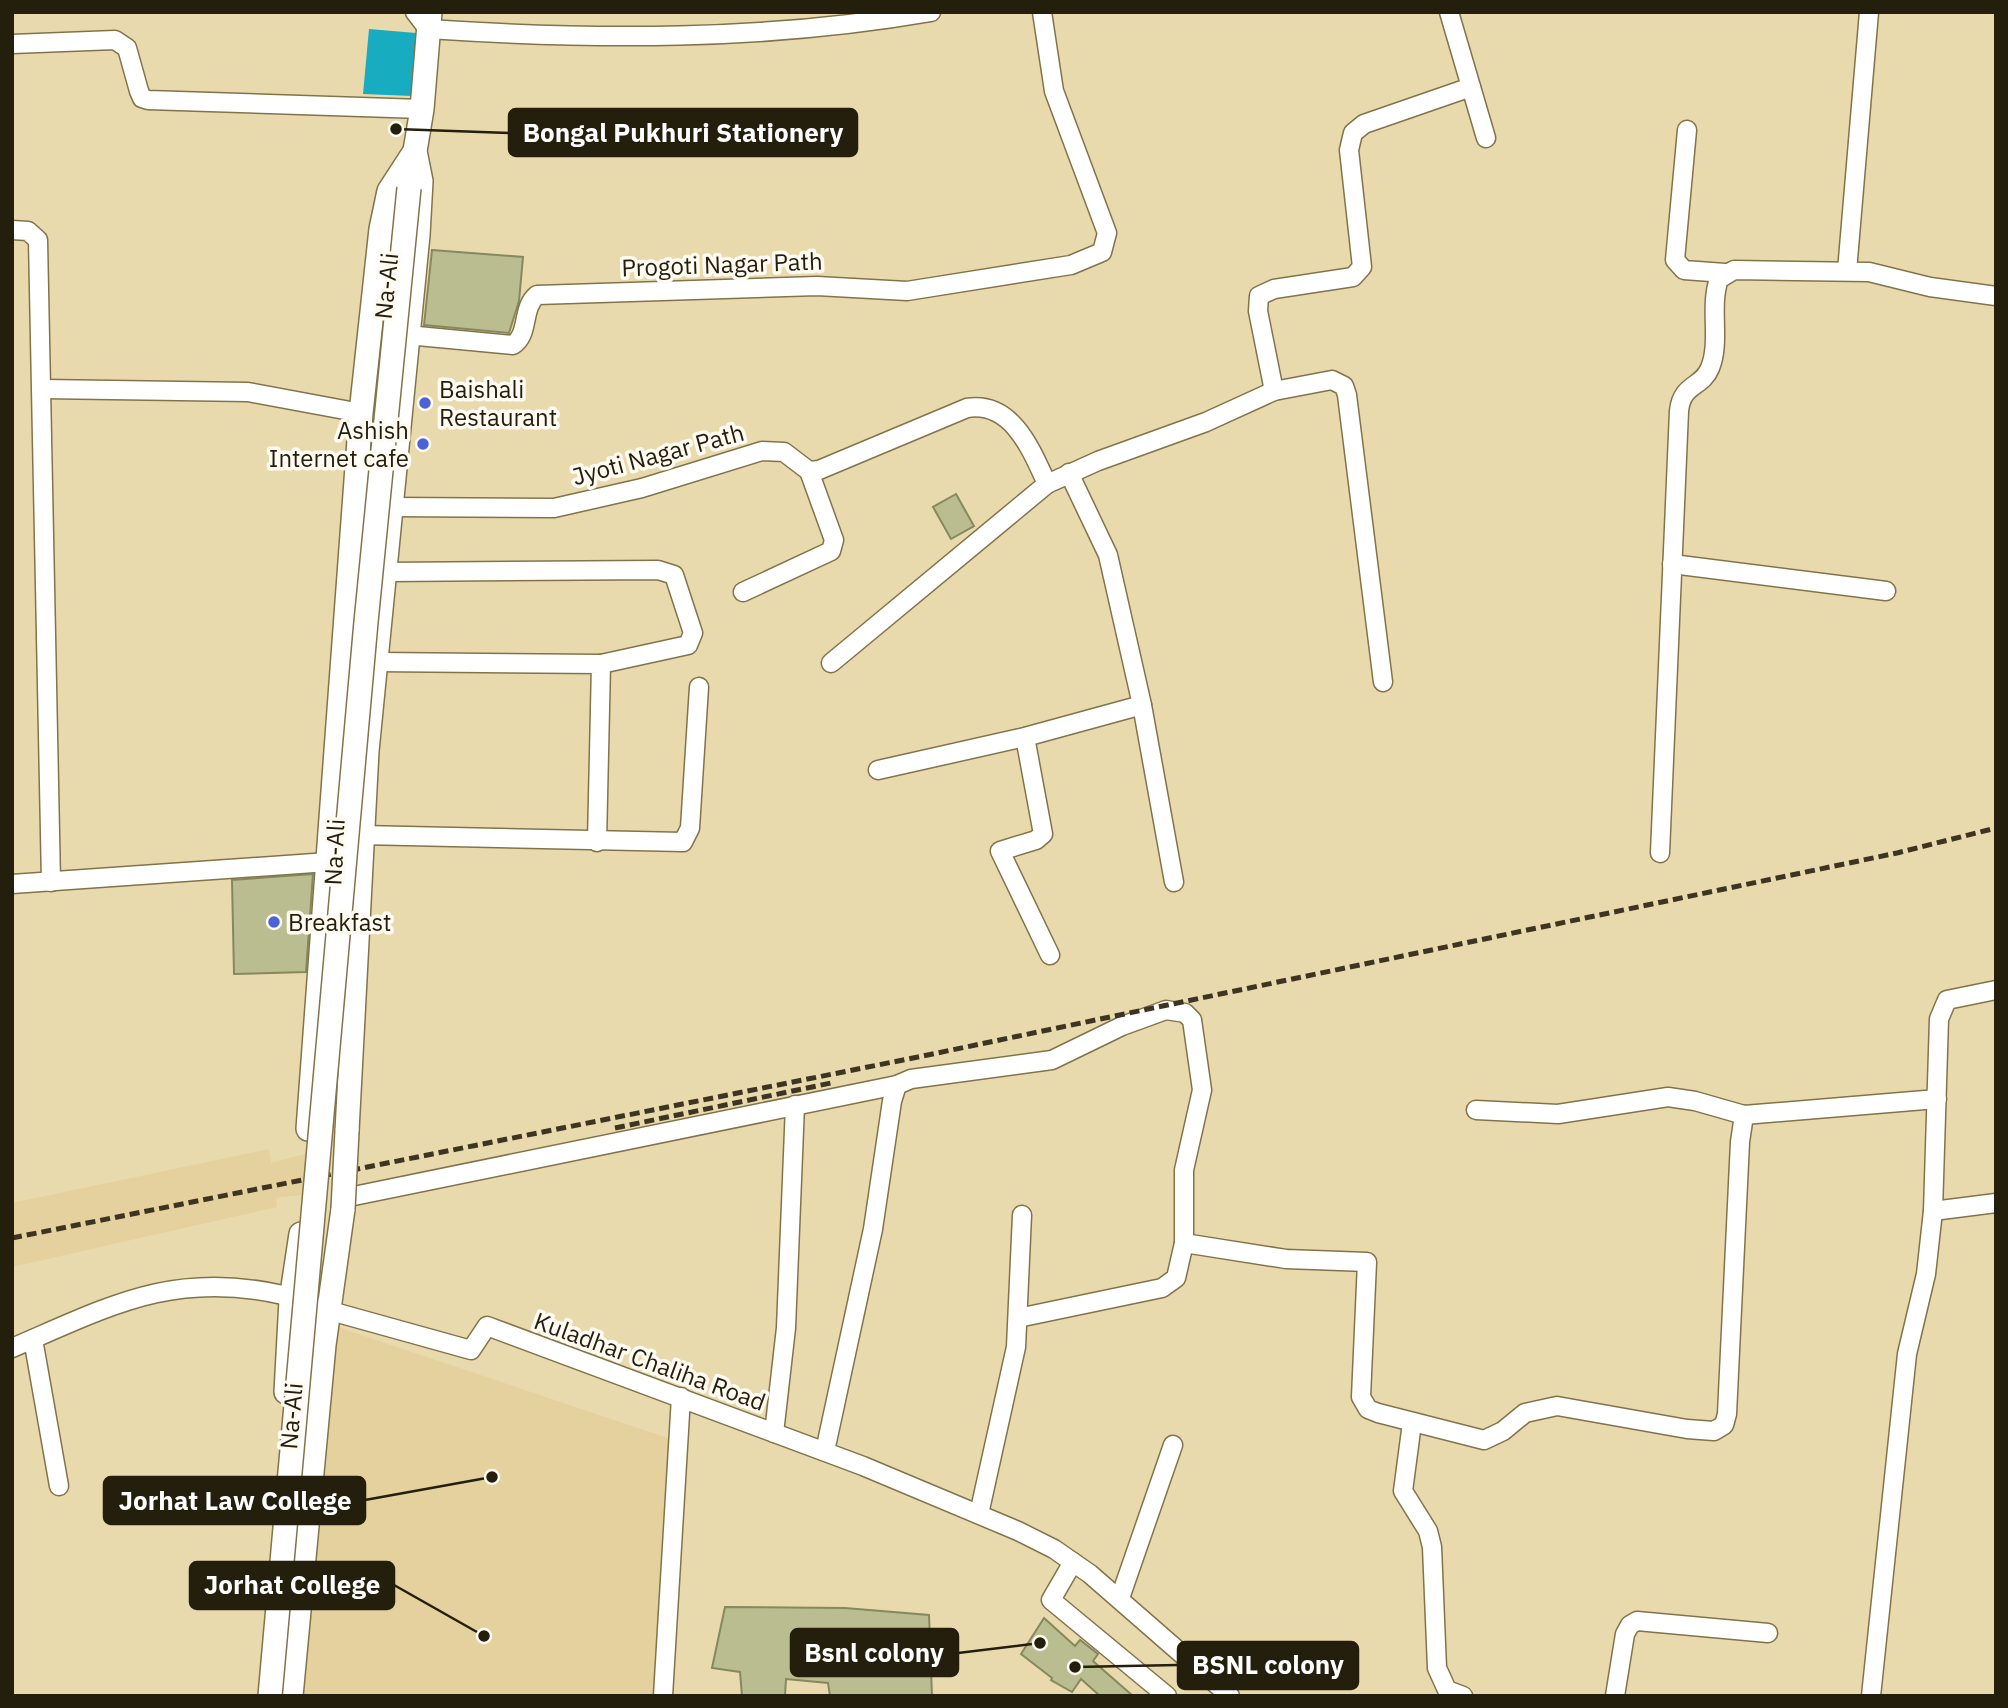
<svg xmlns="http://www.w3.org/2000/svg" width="2008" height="1708" viewBox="0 0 2008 1708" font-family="'IBM Plex Sans',sans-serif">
<rect width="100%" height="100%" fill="#e9daad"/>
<g fill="#e4d19d">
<path d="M 269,1149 L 271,1163 L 317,1151 L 316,1193 L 276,1198 L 277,1207 L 12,1267 L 12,1203 Z"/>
<path d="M 329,1324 L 676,1441 L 660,1696 L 300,1696 Z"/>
</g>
<path fill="#18acc1" d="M 369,29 L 416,33 L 412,96 L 363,94 Z"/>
<g fill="#babd90" stroke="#86885e" stroke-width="2">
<path d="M 432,250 L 523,257 L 519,301 L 509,333 L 424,325 Z"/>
<path d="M 956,494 L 974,526 L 951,539 L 933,507 Z"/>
<path d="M 313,874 L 306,972 L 234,974 L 232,880 Z"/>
<path d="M 725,1607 L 845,1608 L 929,1615 L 932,1696 L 830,1696 L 828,1683 L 786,1679 L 785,1696 L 742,1696 L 740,1672 L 712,1668 Z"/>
<path d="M 1044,1618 L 1075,1646 L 1080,1640 L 1098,1654 L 1093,1661 L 1133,1696 L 1100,1696 L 1081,1679 L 1072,1692 L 1051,1680 L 1052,1678 L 1021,1654 Z"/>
</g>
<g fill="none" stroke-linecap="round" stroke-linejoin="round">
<defs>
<g id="minor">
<path d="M 415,12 L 428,29 C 595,40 765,41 931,12"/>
<path d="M 1449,12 L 1486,138"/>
<path d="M 12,44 L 115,40 L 127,48 L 139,91 L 142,98 L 148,100 L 422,109"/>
<path d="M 1687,130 L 1675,260 L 1684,270 L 1725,273"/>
<path d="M 12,230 L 28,231 L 38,240 L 51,882"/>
<path d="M 1847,271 L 1869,12"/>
<path d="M 407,335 L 513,345 C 530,334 521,308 537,295 L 817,286 L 907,291 L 1071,265 L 1102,252 L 1107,233 L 1054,91 L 1042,12"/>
<path d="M 43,389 L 248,392 L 361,413"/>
<path d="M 1274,391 L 1258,311 L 1259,296 L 1274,289 L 1353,277 L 1362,267 L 1349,150 L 1353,133 L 1364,124 L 1471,87"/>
<path d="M 391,507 L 554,508 L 642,488 L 762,451 L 784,452 L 809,471 L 819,470 L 967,408 C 1012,401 1031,449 1047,484"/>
<path d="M 1672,564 L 1886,591"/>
<path d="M 387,572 L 658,570 L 674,575 L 693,633 L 688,645 L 601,664"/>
<path d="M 743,592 L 831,551 L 834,540 L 809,471"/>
<path d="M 377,662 L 601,664 L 597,842"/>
<path d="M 831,663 L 1047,484 L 1098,461 L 1206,422 L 1274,391 L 1332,380 L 1344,386 L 1347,395 L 1383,682"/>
<path d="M 1142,705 L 1174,882"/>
<path d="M 1025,737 L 1043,834 L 1036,840 L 1000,851 L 1050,955"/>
<path d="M 878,770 L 1025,737 L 1142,705 L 1108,555 L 1069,473"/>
<path d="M 361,835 L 683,842 L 690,828 L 699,687"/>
<path d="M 1660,853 L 1679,411 C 1682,383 1702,388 1710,368 C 1721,341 1709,307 1719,279 L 1734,270 L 1869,272 L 1930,287 L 1996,296"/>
<path d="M 12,884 L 328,862"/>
<path d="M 1476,1110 L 1558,1114 L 1668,1097 L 1695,1101 L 1744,1115 L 1937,1099"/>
<path d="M 344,1198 L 897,1085"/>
<path d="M 1933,1211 L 1996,1203"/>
<path d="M 1184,1243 L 1286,1259 L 1367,1262 L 1361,1397 L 1368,1409 L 1378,1413 L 1484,1440 L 1503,1431 L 1525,1413 L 1557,1406 L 1687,1429 L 1714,1431 L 1724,1425 L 1727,1414 L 1740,1142 L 1744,1115"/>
<path d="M 33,1339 L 59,1486"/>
<path d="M 12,1348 C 110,1306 173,1270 283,1295 L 291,1300 L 471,1350 L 487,1326 L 863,1466 L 1018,1531 L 1054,1549 L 1090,1574 L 1230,1696"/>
<path d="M 1412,1423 L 1403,1491 L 1428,1531 L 1432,1547 L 1437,1668 L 1447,1690 L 1463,1696"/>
<path d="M 774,1433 L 786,1328 L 795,1105"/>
<path d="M 825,1451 L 873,1229 L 892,1101 L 897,1085 L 911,1079 L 1052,1060 L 1122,1026 L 1166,1010 L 1185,1013 L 1192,1020 L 1202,1090 L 1184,1170 L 1184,1243 L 1176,1278 L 1162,1288 L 1018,1318"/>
<path d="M 979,1514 L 1016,1347 L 1022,1215"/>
<path d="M 1073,1562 L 1051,1600 L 1167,1696"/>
<path d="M 1120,1598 L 1173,1445"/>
<path d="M 663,1696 L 681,1397"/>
<path d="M 1615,1696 L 1625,1634 L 1630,1625 L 1637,1621 L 1768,1633"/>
<path d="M 1871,1696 L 1907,1354 L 1926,1274 L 1933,1211 L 1939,1019 L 1947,1000 L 1996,990"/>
</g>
<g id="major">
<path d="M 308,1129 L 361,413 L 381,229 L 389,191 L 415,151"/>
<path d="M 347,1131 L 367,751 L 418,235 L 421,181 L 415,151 L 422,109 L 430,12"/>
<path d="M 286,1392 L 291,1300 L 301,1234"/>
<path d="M 291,1696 L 324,1345 L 343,1209"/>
</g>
</defs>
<use href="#minor" stroke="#82734a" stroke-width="21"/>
<use href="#major" stroke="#82734a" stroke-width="26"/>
<use href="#minor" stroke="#fff" stroke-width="18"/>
<use href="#major" stroke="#fff" stroke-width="23"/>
<g stroke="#3d3521" stroke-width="5" stroke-dasharray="10 5" stroke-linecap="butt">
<path d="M 615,1128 L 831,1083"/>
<path d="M 12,1238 L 918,1057 L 1897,853 L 1996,828"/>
</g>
<defs>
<g id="major-bridge">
<path d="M 343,1209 L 347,1131"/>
<path d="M 270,1696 L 366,622 L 409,188"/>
</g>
</defs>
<use href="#major-bridge" stroke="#82734a" stroke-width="26" stroke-linecap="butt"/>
<use href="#major-bridge" stroke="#fff" stroke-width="23"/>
</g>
<g fill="#4c63d8" stroke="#fffbf3" stroke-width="2.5">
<circle cx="425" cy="403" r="7"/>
<circle cx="423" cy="444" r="7"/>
<circle cx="274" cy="922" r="7"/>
</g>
<g text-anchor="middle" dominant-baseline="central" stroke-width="7" stroke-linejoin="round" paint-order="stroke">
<g font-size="24" fill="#241e0d" stroke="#fffbf3">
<text transform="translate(722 264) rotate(-2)">Progoti Nagar Path</text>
<text transform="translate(386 286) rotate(-84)">Na-Ali</text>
<text transform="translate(658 454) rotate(-15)">Jyoti Nagar Path</text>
<text transform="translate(334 852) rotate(-87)">Na-Ali</text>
<text transform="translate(650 1361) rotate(20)">Kuladhar Chaliha Road</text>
<text transform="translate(291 1416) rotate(-85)">Na-Ali</text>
</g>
<g font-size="24" fill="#241e0d" stroke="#fffbf3" text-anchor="start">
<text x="439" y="389">Baishali<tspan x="439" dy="28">Restaurant</tspan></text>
<text x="409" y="430" text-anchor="end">Ashish<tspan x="409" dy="28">Internet cafe</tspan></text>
<text x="288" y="922">Breakfast</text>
</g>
</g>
<path fill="none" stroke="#241e0d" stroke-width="2.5" d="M396 129L509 133M492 1477L365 1500M484 1636L394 1585M1040 1643L958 1653M1075 1667L1178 1665"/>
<g fill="#241e0d" stroke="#fffbf3" stroke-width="2.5">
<circle cx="396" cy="129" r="7"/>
<circle cx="492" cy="1477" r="7"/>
<circle cx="484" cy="1636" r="7"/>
<circle cx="1040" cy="1643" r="7"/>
<circle cx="1075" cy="1667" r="7"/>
</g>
<g fill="#241e0d" stroke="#241e0d" stroke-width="2.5">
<rect x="509" y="109" width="348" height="47" rx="7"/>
<rect x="104" y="1477" width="261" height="47" rx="7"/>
<rect x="190" y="1562" width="204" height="47" rx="7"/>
<rect x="791" y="1629" width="167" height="47" rx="7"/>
<rect x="1178" y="1642" width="180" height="47" rx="7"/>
</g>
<g font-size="26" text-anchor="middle" font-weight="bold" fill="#fff">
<text x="683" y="142">Bongal Pukhuri Stationery</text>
<text x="235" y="1510">Jorhat Law College</text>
<text x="292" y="1594">Jorhat College</text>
<text x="874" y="1662">Bsnl colony</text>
<text x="1268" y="1674">BSNL colony</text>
</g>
<rect width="2008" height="1708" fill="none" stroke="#241e0d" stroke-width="28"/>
</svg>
